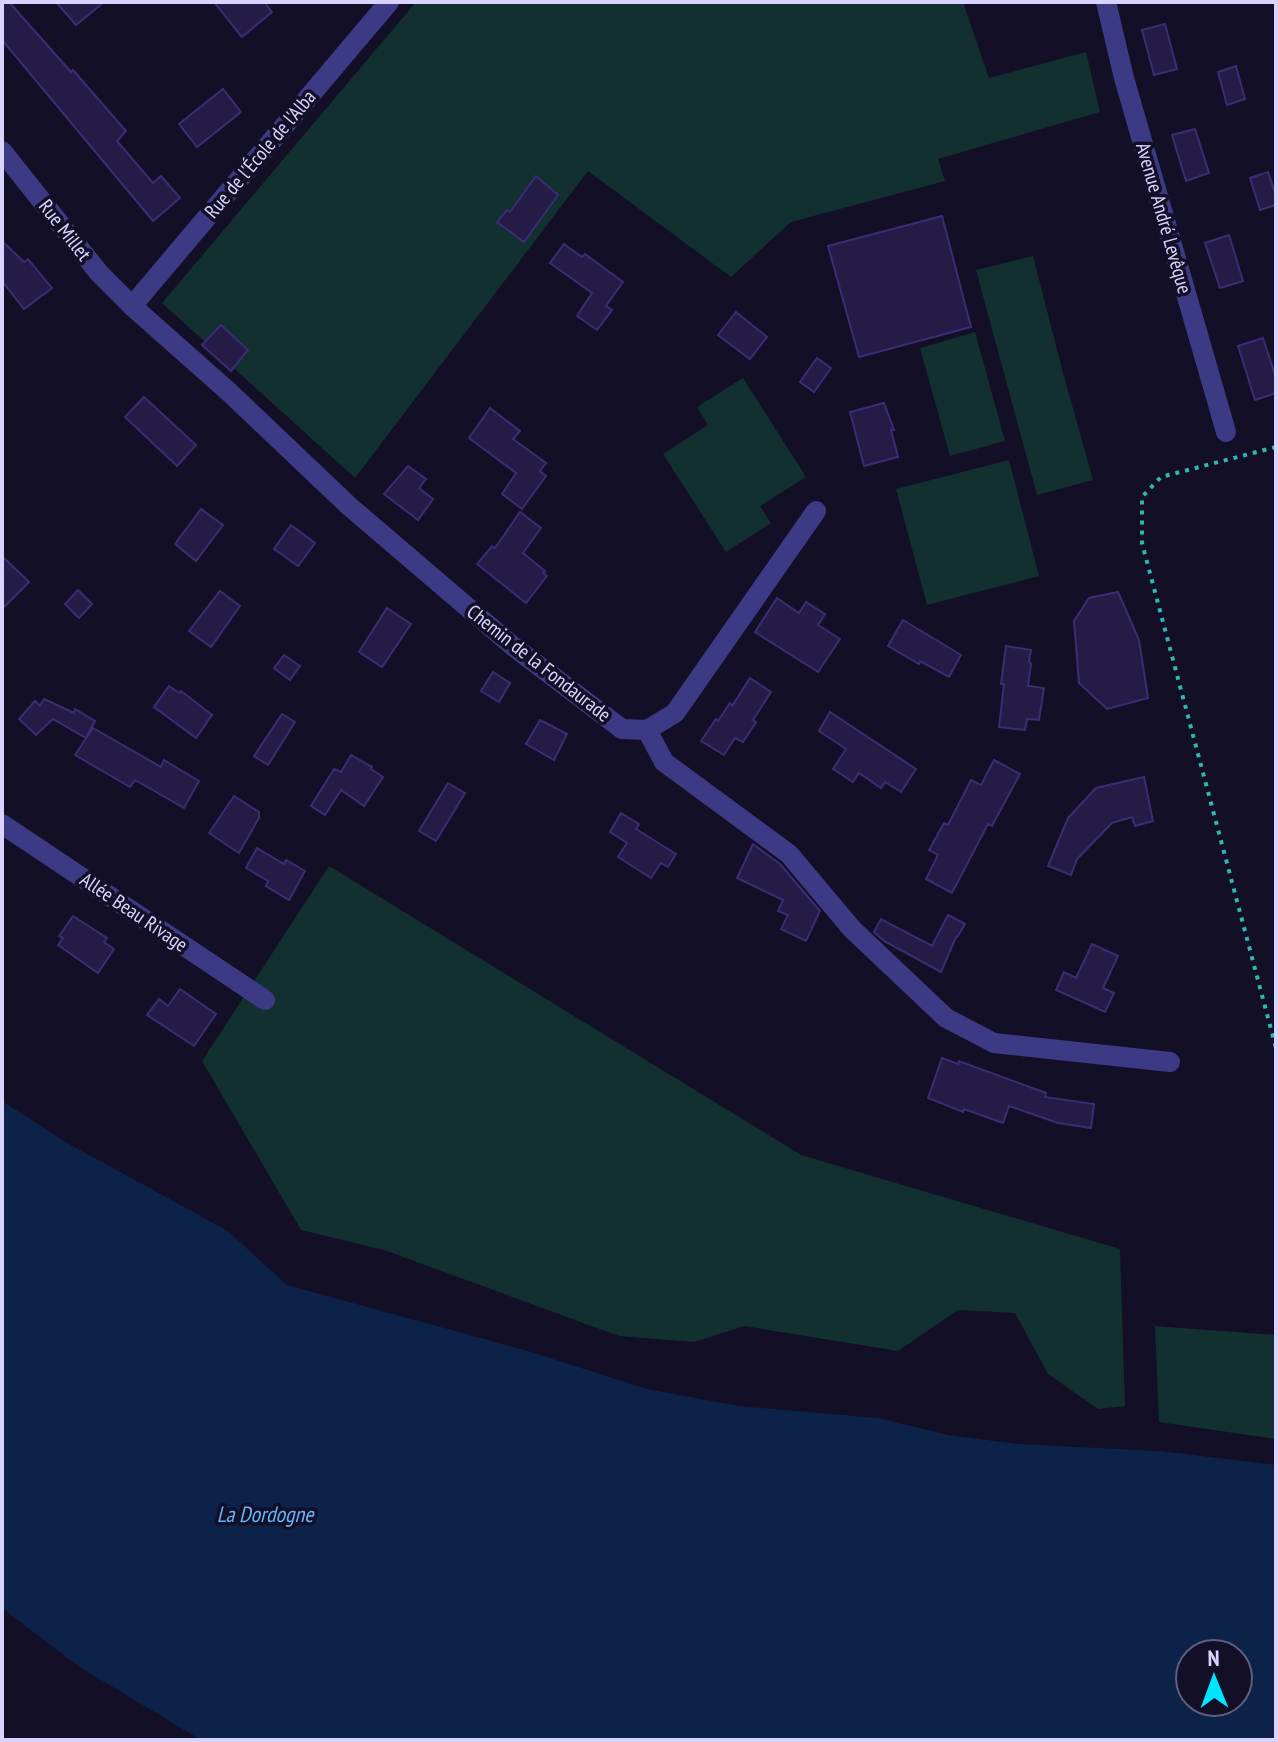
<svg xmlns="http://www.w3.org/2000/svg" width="1278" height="1742" viewBox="0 0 1278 1742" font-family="'PT Sans Narrow',sans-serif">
<rect width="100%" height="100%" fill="#130f26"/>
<g fill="#12302f">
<path d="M 416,2 L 963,2 L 989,78 L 1086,52 L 1100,112 L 938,159 L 945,181 L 791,222 L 731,277 L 588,171 L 355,478 L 162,303 Z"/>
<path d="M 1033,256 L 1062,369 L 1093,480 L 1037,495 L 976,270 Z"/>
<path d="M 975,332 L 1005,441 L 950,456 L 920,348 Z"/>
<path d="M 743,378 L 806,477 L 760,506 L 771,523 L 726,552 L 663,454 L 708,425 L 697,407 Z"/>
<path d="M 1009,460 L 1039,576 L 927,605 L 896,489 Z"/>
<path d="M 329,866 L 801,1155 L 1120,1249 L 1125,1406 L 1098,1409 L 1048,1374 L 1015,1313 L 958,1310 L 898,1351 L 744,1326 L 694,1342 L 619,1336 L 384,1250 L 301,1230 L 202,1061 Z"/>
<path d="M 1155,1326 L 1276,1335 L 1276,1439 L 1159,1422 Z"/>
</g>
<path fill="#0c2248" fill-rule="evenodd" d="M 2,1101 L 69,1144 L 228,1231 L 287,1285 L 528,1351 L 647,1389 L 739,1406 L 878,1418 L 948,1435 L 1018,1444 L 1160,1451 L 1276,1465 L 1276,1740 L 201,1740 L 78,1666 L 2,1608 ZM 1190,1654 L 1238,1654 L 1238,1702 L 1190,1702 Z"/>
<g fill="#241b47" stroke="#3b2d73" stroke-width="2">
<path d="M 2,2 L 9,2 L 71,72 L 73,70 L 126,131 L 117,141 L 153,183 L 161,176 L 180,198 L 153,221 L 2,40 Z"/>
<path d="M 56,2 L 104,2 L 76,25 Z"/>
<path d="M 214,2 L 264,2 L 272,12 L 242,37 Z"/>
<path d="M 1165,24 L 1177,69 L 1154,75 L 1142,30 Z"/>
<path d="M 1236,66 L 1245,99 L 1227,105 L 1218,72 Z"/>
<path d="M 223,89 L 241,112 L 197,147 L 179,124 Z"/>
<path d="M 1195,129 L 1209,173 L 1186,181 L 1172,135 Z"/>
<path d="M 1268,172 L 1276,196 L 1276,205 L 1260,210 L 1250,178 Z"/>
<path d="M 536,176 L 558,195 L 524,242 L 497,222 L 507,210 L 510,212 Z"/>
<path d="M 942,216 L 971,327 L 859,357 L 828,246 Z"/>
<path d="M 1229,235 L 1243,281 L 1220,288 L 1205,243 Z"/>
<path d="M 2,241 L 24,262 L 28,259 L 52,288 L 24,309 L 2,281 Z"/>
<path d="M 564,244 L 582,257 L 585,254 L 623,282 L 606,306 L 612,310 L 597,330 L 577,316 L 592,293 L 550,263 Z"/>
<path d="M 736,312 L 767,337 L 750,359 L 718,335 Z"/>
<path d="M 221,325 L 248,350 L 231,371 L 202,345 Z"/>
<path d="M 1263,338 L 1276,378 L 1276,393 L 1255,400 L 1238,346 Z"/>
<path d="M 817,358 L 831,368 L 814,392 L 800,382 Z"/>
<path d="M 144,397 L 196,445 L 177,466 L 125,417 Z"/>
<path d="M 884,403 L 894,430 L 891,430 L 898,457 L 864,466 L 850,412 Z"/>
<path d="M 490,408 L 520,431 L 513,439 L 546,463 L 540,471 L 546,476 L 522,509 L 502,494 L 516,473 L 469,438 Z"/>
<path d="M 408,466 L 426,479 L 419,488 L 433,499 L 418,520 L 384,494 Z"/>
<path d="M 201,509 L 223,525 L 196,561 L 175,544 Z"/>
<path d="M 520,512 L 541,528 L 523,553 L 545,571 L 543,573 L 547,576 L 526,603 L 477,564 L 492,546 L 495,548 Z"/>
<path d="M 291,525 L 315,543 L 298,566 L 274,549 Z"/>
<path d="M 2,556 L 29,582 L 2,609 Z"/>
<path d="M 78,590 L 92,604 L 79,618 L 65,604 Z"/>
<path d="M 220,591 L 240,606 L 211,647 L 189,631 Z"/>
<path d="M 1118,592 L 1139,640 L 1148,698 L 1107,709 L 1079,683 L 1074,621 L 1089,598 Z"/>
<path d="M 777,598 L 799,613 L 806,602 L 825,614 L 818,625 L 840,639 L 818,672 L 755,632 Z"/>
<path d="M 387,608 L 411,624 L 382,667 L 359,652 Z"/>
<path d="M 903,620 L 961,655 L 949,677 L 920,661 L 919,664 L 888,646 Z"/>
<path d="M 1006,646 L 1031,650 L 1029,661 L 1031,664 L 1028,686 L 1044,688 L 1039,720 L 1027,719 L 1025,730 L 999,727 L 1004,684 L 1001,684 Z"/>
<path d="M 284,655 L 300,666 L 290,680 L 274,668 Z"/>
<path d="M 493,672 L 510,683 L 499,702 L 481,691 Z"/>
<path d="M 750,678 L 771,692 L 753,720 L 756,722 L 743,742 L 735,738 L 724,755 L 701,741 L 716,719 L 718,721 L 730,703 L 732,706 Z"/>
<path d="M 169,686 L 179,693 L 181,691 L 212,715 L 196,738 L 154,707 Z"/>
<path d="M 44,699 L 74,713 L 75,709 L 95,721 L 86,738 L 53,719 L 36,735 L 19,719 L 35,701 L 40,706 Z"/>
<path d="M 830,712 L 916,769 L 901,792 L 885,782 L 881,788 L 859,773 L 853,782 L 833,769 L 846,749 L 819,731 Z"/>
<path d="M 282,714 L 295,722 L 268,765 L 254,756 Z"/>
<path d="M 540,720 L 567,734 L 554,760 L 526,744 Z"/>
<path d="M 93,728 L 161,767 L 164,760 L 199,781 L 184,808 L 135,780 L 130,787 L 75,755 Z"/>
<path d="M 351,755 L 372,767 L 371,769 L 383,777 L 364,806 L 341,790 L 325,815 L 311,806 L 334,769 L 341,772 Z"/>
<path d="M 994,760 L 1020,774 L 992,826 L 988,824 L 952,893 L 926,879 L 938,855 L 929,850 L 944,823 L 948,825 L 971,780 L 981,785 Z"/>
<path d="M 1144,777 L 1153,821 L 1135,826 L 1132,817 L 1112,823 L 1077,859 L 1071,875 L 1048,866 L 1068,818 L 1096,788 Z"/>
<path d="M 448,783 L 465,793 L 436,841 L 419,831 Z"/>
<path d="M 234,796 L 259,812 L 259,818 L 239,853 L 209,833 Z"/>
<path d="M 621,813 L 639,824 L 636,829 L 676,854 L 668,867 L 661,863 L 651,878 L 618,857 L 627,843 L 610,832 Z"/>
<path d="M 753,844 L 780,864 L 820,911 L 806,941 L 781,929 L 788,915 L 778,911 L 783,900 L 737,878 Z"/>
<path d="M 257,848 L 284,864 L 286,860 L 305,871 L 289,900 L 266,886 L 268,881 L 246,868 Z"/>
<path d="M 948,915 L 965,924 L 958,936 L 956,937 L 941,972 L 884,941 L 874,932 L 881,919 L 932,946 Z"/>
<path d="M 73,916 L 107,938 L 104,942 L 114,949 L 98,973 L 58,945 L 63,938 L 59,936 Z"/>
<path d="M 1092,944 L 1118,956 L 1103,988 L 1114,993 L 1105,1012 L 1056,990 L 1064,972 L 1076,978 Z"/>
<path d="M 180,989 L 216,1014 L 194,1046 L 147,1015 L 159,999 L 168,1006 Z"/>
<path d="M 942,1058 L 958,1064 L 959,1061 L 1046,1093 L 1045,1097 L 1094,1104 L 1091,1128 L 1058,1123 L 1009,1106 L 1003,1123 L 964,1109 L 963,1112 L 928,1098 Z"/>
</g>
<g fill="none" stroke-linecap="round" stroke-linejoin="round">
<path stroke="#2fb8b0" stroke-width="4" stroke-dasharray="4 6" stroke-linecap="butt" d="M 1276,447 L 1161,477 L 1142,497 L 1142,543 L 1276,1048"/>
<g stroke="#3d3a85" stroke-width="20">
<path d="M 1106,2 L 1124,78 L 1226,432"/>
<path d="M 2,151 L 99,273 L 132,306 L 229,392 L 349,506 L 514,647 L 622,729 L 647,730"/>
<path d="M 132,306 L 389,2"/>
<path d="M 647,730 L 664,762 L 789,854 L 852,929 L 946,1018 L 994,1043 L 1170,1062"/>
<path d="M 647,730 L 675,713 L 816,511"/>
<path d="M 2,824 L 265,1000"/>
</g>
</g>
<g text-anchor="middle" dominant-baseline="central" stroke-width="7" stroke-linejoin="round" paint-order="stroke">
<g font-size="20" fill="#d9d4ff" stroke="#130f26">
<text transform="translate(260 154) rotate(-50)">Rue de l'École de l'Alba</text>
<text transform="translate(1164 218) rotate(74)">Avenue André Levêque</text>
<text transform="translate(65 230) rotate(52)">Rue Millet</text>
<text transform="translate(539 663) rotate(38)">Chemin de la Fondaurade</text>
<text transform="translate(134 912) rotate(34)">Allée Beau Rivage</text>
</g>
<g font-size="22" font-style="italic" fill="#62b6ff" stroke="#130f26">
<text x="265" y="1514">La Dordogne</text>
</g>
</g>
<rect width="1278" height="1742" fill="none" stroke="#d9d4ff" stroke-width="8"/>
<g transform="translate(1214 1678) rotate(359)"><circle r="38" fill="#130f26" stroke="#625e7d" stroke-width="2"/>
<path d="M0-6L14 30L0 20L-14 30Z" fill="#00e5ff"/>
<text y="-12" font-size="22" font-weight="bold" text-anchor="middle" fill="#d9d4ff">N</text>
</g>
</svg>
